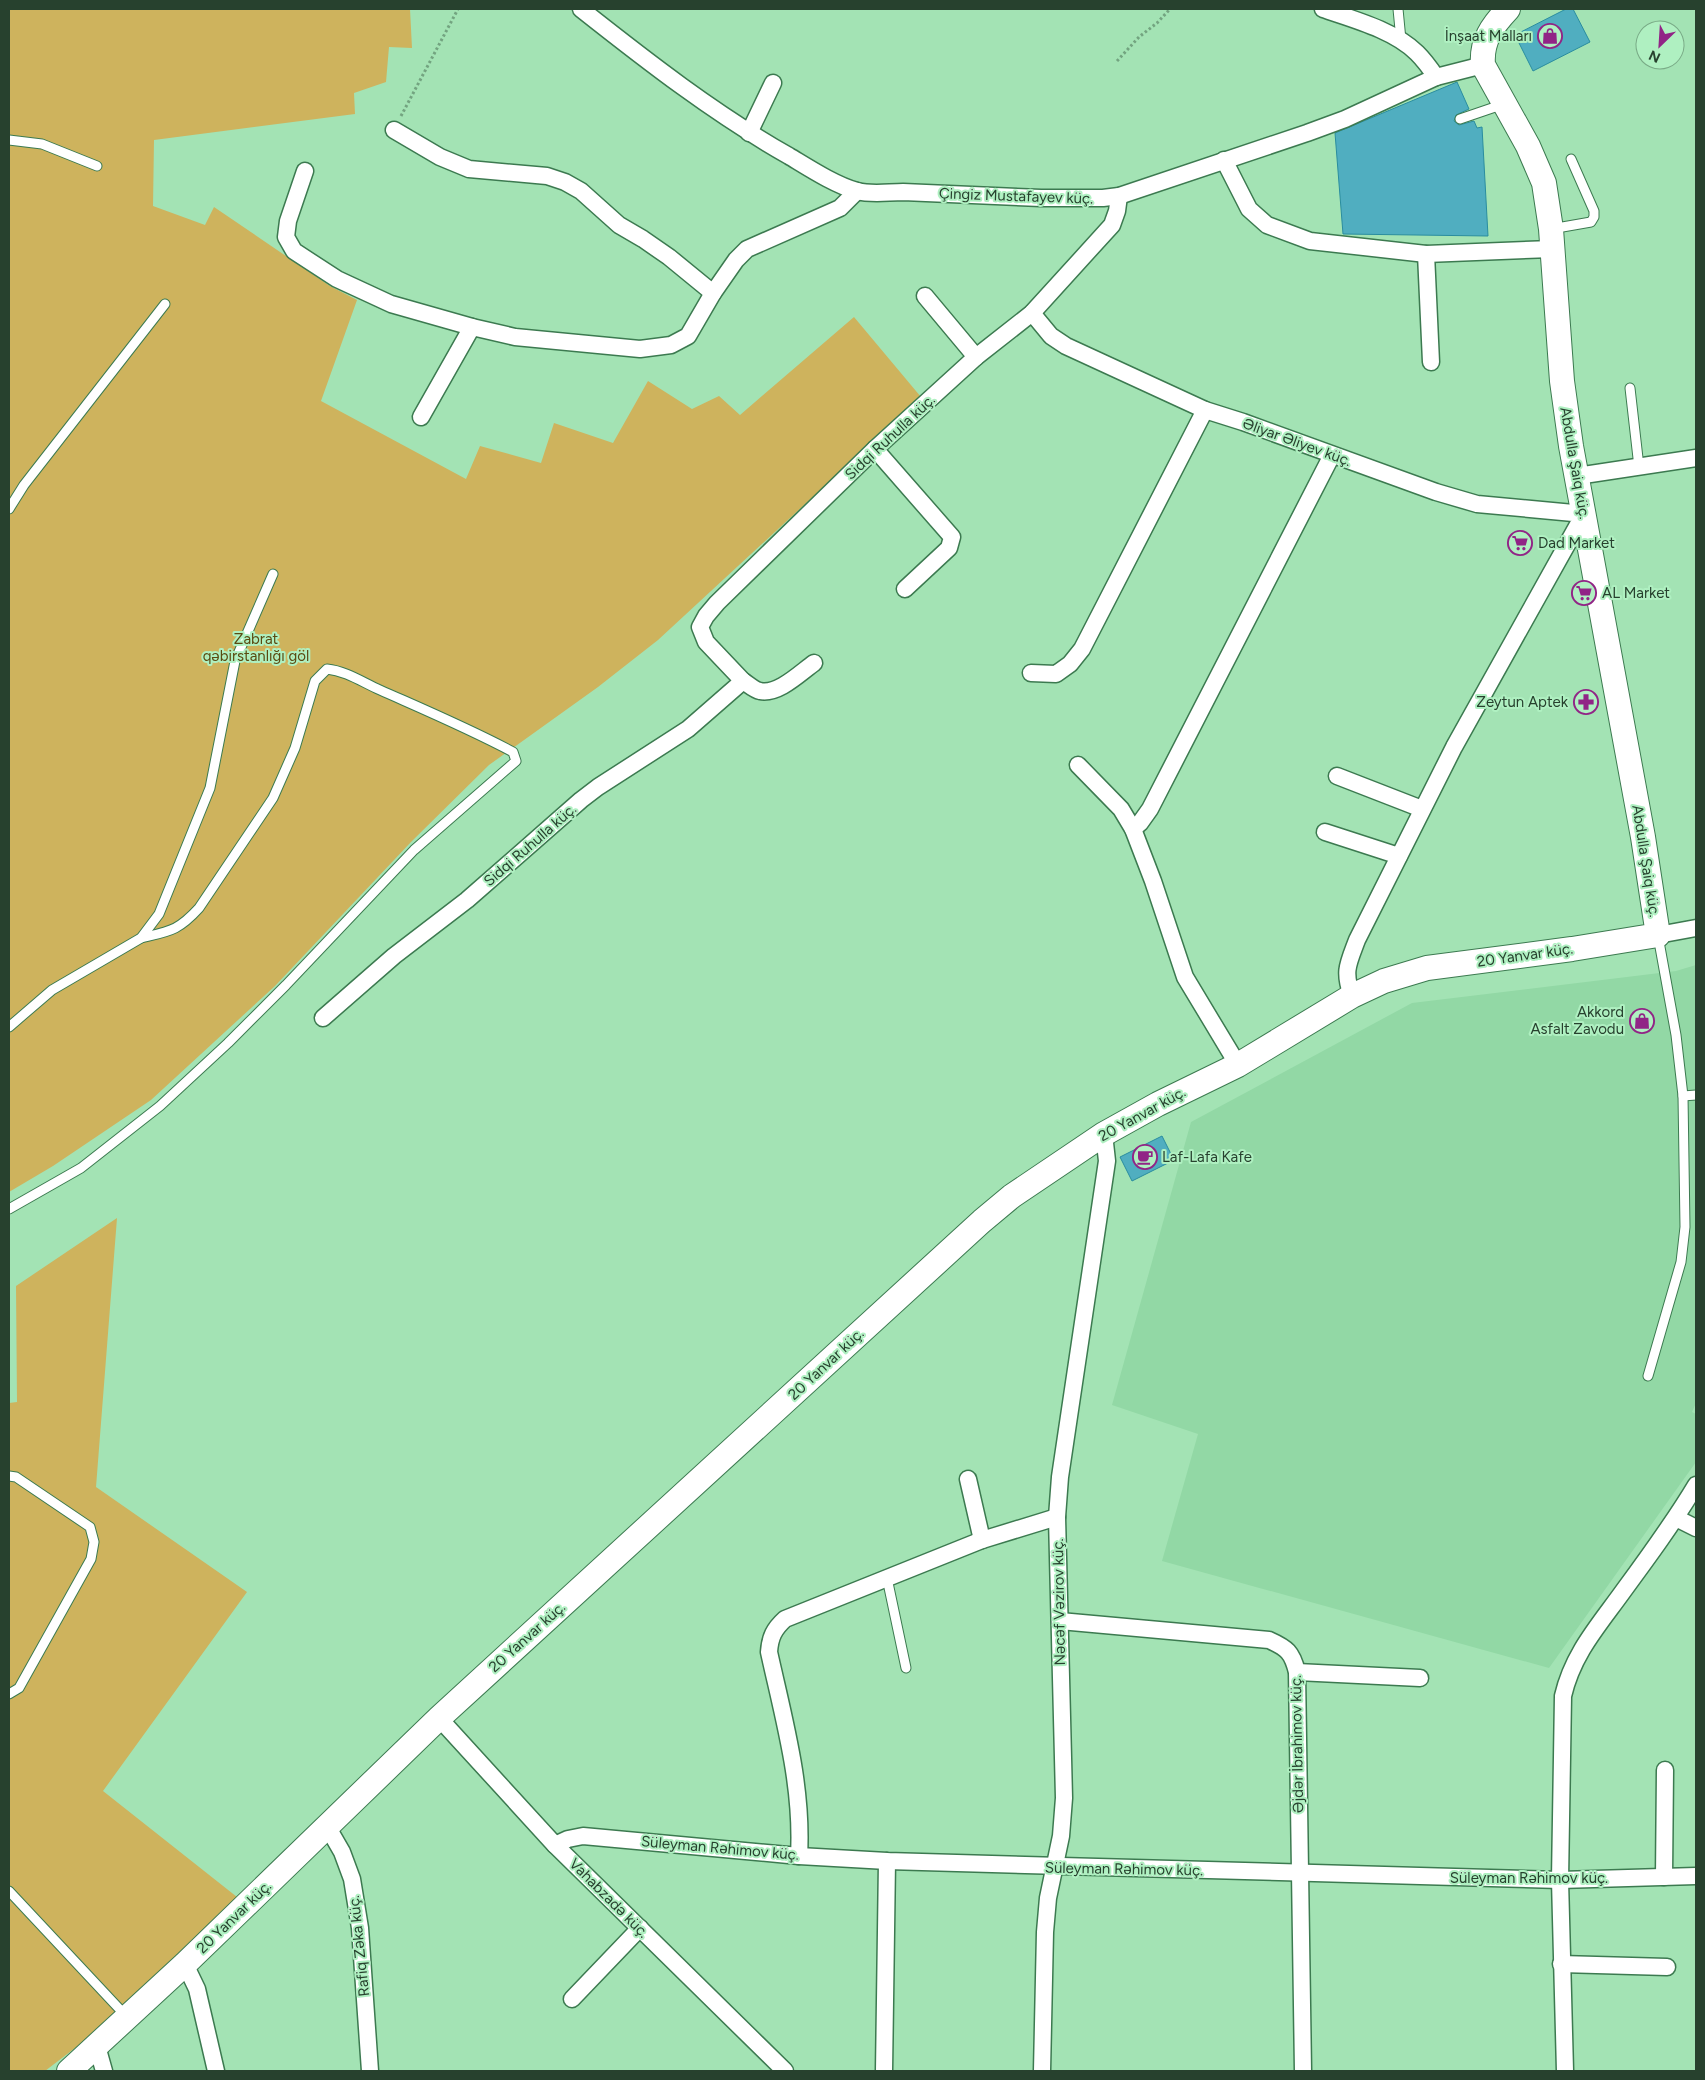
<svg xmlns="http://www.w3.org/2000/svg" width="1705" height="2080" viewBox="0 0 1705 2080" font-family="Figtree,sans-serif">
<rect width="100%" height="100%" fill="#a3e3b4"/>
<path fill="#92d8a5" d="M 1696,965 L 1696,1403 L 1692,1412 L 1696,1414 L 1696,1462 L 1549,1668 L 1162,1561 L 1198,1434 L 1112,1405 L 1191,1122 L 1412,1003 L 1676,971 Z"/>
<g fill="#ceb35d">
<path d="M 9,9 L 410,9 L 412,48 L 389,47 L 386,82 L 354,93 L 355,114 L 154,140 L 153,206 L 205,225 L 214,207 L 330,286 L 357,300 L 321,401 L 466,479 L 480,446 L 541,463 L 554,423 L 613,443 L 648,381 L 692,409 L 719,396 L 740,415 L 854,317 L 921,397 L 658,640 L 598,687 L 489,765 L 411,842 L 275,986 L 151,1100 L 53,1166 L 9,1192 Z"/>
<path d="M 117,1218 L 96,1487 L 247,1592 L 103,1791 L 237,1897 L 109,2022 L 45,2071 L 9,2071 L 9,1403 L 17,1402 L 16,1286 Z"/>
</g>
<g fill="#50aec0" stroke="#2a8d9f">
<path d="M 1566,9 L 1573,9 L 1590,42 L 1533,71 L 1515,35 Z"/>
<path d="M 1457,82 L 1469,109 L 1456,115 L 1454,121 L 1459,125 L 1474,121 L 1477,128 L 1482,127 L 1488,236 L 1343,234 L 1335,133 Z"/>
<path d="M 1162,1136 L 1174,1160 L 1132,1181 L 1120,1157 Z"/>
</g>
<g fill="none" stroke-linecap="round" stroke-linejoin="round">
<defs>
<g id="lane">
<path d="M 1398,9 L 1401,40"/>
<path d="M 1460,119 L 1504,104"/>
<path d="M 9,140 L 42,144 L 97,166"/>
<path d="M 1551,229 L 1591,222 L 1594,217 L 1594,211 L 1571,159"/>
<path d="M 1630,388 L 1639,467"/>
<path d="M 9,509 L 24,485 L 165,304"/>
<path d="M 9,1027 L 52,990 L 141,938 L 159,914 L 210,788 L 235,661 L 273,574"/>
<path d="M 1683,1096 L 1696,1095"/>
<path d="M 9,1209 L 81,1168 L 160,1106 L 228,1043 L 286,985 L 414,850 L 516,761 L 513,752 C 470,729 425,710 380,690 C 362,682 346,671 327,669 L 315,681 L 295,748 L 273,798 L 199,908 C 178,931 170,931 141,938"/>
<path d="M 1648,1376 L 1681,1262 L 1685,1227 L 1683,1096 L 1676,1035 L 1658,936"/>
<path d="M 9,1476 L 16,1477 L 90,1527 L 94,1542 L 91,1559 L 19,1688 L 9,1694"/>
<path d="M 887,1578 L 906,1668"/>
<path d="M 9,1891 L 126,2016"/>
</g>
<g id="street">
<path d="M 581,9 C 648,62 715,114 789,156 C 809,168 835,185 857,191 C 872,195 888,192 903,192 L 1041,198 L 1103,198 L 1119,196 L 1307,133 L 1345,119 L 1436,77 L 1483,65"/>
<path d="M 1323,9 C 1352,19 1394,30 1417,53 C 1424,60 1430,68 1436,77"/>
<path d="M 394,130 L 440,157 L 469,169 L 547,176 L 565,182 L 581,191 L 619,225 L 643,239 L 669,257 L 713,293"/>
<path d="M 749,133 L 773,83"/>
<path d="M 1224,160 L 1249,209 L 1267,225 L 1310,241 L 1426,254 L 1552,249"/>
<path d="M 305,171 L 288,221 L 286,237 L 294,251 L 337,279 L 391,304 L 472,327 L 515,337 L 640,349 L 671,345 L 688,336 L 713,293 L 736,260 L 747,249 L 840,208 L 857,191"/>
<path d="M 1426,254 L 1431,362"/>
<path d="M 925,296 L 976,357"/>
<path d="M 1032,313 L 1051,336 L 1066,346 L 1205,410 L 1243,422 L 1436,492 L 1477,504 L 1584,514 L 1454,747 L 1357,940 C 1348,964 1343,971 1352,996"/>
<path d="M 421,417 L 472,327"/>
<path d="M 875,449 L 952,537 L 949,548 L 905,589"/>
<path d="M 1577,476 L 1696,458"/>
<path d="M 1031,673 L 1056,674 L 1070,664 L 1082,649 L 1205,410"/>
<path d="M 743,681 C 748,684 754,690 760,691 C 778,695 800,673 814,663"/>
<path d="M 1078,765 L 1121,809 L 1133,829 L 1153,881 L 1185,977 L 1238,1065"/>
<path d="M 1337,776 L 1422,809"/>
<path d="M 1133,829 L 1140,823 L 1150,809 L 1332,455"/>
<path d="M 1325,832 L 1399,856"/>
<path d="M 1658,935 L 1696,928"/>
<path d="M 323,1018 L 394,956 L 467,900 L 581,800 L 598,787 L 688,729 L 743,681 L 706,642 L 700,627 L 706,616 L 717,603 L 875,449 L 976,357 L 1032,313 L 1112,225 L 1117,211 L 1119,196"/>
<path d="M 968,1479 L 982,1540"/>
<path d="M 1676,1518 L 1696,1528"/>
<path d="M 1060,1621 L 1269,1640 C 1287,1648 1292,1652 1297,1672 L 1303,2071"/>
<path d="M 1297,1672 L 1420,1678"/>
<path d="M 439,1718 L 555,1845 L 785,2071"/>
<path d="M 327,1826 L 342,1852 L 352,1879 L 360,1928 L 370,2071"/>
<path d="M 555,1845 L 568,1839 L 583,1836 L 799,1856 L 887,1861 L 1560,1880 L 1696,1876"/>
<path d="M 799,1856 C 803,1786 784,1720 769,1652 C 770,1637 774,1629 785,1619 L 982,1540 L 1057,1517"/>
<path d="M 1664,1877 L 1665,1770"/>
<path d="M 185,1964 L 197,1989 L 216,2071"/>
<path d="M 1561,1964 L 1667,1967"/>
<path d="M 572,1999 L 640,1928"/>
<path d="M 97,2046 L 104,2071"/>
<path d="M 884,2071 L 887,1861"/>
<path d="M 1042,2071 L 1045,1932 L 1048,1898 L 1061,1836 L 1064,1798 L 1057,1517 L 1060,1477 L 1107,1161 L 1104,1134"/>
<path d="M 1565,2071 L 1560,1880 L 1563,1696 C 1573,1653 1599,1625 1624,1590 C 1649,1556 1674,1522 1696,1485"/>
</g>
<path id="secondary" d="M 69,2071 L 185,1964 L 439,1718 L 982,1221 L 1012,1196 L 1104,1134 L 1158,1104 L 1238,1065 L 1352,996 L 1384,981 L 1427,968 L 1572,949 L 1658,935 L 1643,837 L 1571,446 L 1562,381 L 1551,229 L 1544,183 L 1528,146 L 1483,65 C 1481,41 1492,26 1508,9"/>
</defs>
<use href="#lane" stroke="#3c7a50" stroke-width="11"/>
<use href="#street" stroke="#3c7a50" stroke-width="19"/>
<use href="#secondary" stroke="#3c7a50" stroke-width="26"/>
<g stroke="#73a480" stroke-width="3" stroke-dasharray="2.5 2.5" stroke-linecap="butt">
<path d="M 1117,61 L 1139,37 L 1157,23 L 1170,9"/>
<path d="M 401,116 L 458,9"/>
</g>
<use href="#lane" stroke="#fff" stroke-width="9"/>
<use href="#street" stroke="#fff" stroke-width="16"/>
<use href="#secondary" stroke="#fff" stroke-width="24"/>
</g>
<defs>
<symbol id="shop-ring" viewBox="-11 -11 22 22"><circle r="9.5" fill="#aff0c1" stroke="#912486" stroke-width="1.5"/><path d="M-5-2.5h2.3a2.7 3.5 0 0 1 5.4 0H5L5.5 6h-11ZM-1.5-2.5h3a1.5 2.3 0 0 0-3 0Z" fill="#912486"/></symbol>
<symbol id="supermarket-ring" viewBox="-11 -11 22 22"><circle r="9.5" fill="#aff0c1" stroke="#912486" stroke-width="1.5"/><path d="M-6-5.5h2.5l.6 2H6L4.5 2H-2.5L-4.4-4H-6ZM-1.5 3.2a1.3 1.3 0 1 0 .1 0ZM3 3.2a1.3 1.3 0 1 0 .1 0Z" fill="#912486"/></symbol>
<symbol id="pharmacy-ring" viewBox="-11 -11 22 22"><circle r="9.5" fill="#aff0c1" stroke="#912486" stroke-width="1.5"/><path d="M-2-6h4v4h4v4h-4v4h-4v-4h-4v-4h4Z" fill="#912486"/></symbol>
<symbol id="cafe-ring" viewBox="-11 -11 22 22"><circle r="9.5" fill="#aff0c1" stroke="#912486" stroke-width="1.5"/><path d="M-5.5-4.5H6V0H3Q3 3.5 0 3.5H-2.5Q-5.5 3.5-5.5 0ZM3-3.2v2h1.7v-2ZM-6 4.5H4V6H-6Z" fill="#912486"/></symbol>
</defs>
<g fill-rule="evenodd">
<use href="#shop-ring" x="1536" y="22" width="28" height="28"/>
<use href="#supermarket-ring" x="1506" y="529" width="28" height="28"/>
<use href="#supermarket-ring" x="1570" y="579" width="28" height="28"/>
<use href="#pharmacy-ring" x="1572" y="688" width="28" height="28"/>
<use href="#shop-ring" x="1628" y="1007" width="28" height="28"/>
<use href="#cafe-ring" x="1131" y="1143" width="28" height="28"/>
</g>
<g text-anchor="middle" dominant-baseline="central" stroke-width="4" stroke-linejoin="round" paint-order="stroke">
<g font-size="15" fill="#27412e" stroke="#aff0c1" text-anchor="end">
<text x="1532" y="36">İnşaat Malları</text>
<text x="1538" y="543" text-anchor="start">Dad Market</text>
<text x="1602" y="593" text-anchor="start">AL Market</text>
<text x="1568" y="702">Zeytun Aptek</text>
<text x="1624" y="1012">Akkord<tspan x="1624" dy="17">Asfalt Zavodu</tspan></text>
<text x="1162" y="1157" text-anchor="start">Laf-Lafa Kafe</text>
</g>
<g font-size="15" fill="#27412e" stroke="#aff0c1">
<text transform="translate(1016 196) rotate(2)">Çingiz Mustafayev küç.</text>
<text transform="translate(890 437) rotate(-43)">Sidqi Ruhulla küç.</text>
<text transform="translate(1297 442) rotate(20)">Əliyar Əliyev küç.</text>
<text transform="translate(1575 463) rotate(80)">Abdulla Şaiq küç.</text>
<text transform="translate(530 845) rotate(-41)">Sidqi Ruhulla küç.</text>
<text transform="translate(1646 861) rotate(81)">Abdulla Şaiq küç.</text>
<text transform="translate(1525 955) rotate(-8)">20 Yanvar küç.</text>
<text transform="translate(1142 1114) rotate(-29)">20 Yanvar küç.</text>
<text transform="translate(826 1364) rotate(-43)">20 Yanvar küç.</text>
<text transform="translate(1059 1602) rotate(-91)">Nəcəf Vəzirov küç.</text>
<text transform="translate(527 1637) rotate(-42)">20 Yanvar küç.</text>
<text transform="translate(1297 1744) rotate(-91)">Əjdər İbrahimov küç.</text>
<text transform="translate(720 1848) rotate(5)">Süleyman Rəhimov küç.</text>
<text transform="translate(1124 1869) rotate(1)">Süleyman Rəhimov küç.</text>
<text x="1529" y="1878">Süleyman Rəhimov küç.</text>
<text transform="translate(609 1898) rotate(45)">Vahabzadə küç.</text>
<text transform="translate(234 1917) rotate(-44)">20 Yanvar küç.</text>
<text transform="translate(359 1946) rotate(-96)">Rafiq Zəka küç.</text>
</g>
<g font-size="15" fill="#5a4a11" stroke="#aff0c1">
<text x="256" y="639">Zabrat<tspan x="256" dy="17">qəbirstanlığı göl</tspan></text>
</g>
</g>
<rect width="1705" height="2080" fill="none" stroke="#27412e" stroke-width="20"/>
<g transform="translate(1660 45) rotate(205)"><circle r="24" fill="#aff0c1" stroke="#79aa86"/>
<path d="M0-4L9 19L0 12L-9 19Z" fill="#912486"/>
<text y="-8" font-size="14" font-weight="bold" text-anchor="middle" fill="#27412e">N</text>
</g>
</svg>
